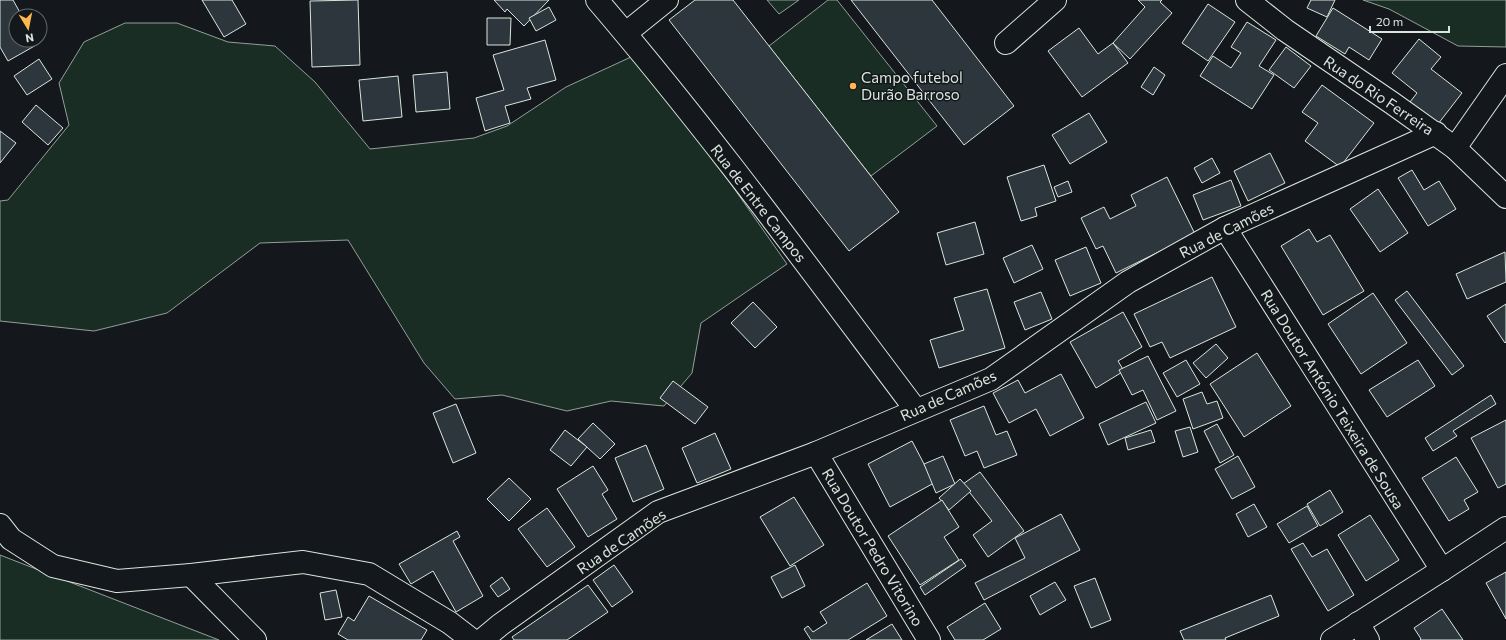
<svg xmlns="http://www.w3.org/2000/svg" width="1506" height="640" viewBox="0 0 1506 640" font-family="Commissioner,sans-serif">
<rect width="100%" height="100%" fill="#14181c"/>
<g fill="#1a2d24" stroke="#939e99">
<path d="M 767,0 L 799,0 L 779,14 Z"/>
<path d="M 828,0 L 837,0 L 937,126 L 871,176 L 769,46 Z"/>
<path d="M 1363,0 L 1506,0 L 1506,47 L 1458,46 L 1389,9 Z"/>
<path d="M 125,23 L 177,23 L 228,42 L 275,46 L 315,82 L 370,149 L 474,138 L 507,126 L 566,87 L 631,57 L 698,137 L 787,264 L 701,323 L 692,373 L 664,406 L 611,401 L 567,411 L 502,395 L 455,399 L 424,363 L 348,240 L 260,243 L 167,313 L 94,331 L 0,321 L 0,201 L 8,200 L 69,125 L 59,83 L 84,42 Z"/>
<path d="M 0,555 L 219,640 L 0,640 Z"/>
</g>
<g fill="#2c363c" stroke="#d8e6dc">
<path d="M 0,0 L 13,0 L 22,16 L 16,16 L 16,40 L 36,40 L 38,44 L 8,61 L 0,47 Z"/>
<path d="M 202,0 L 232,0 L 246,24 L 224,37 Z"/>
<path d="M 358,0 L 360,65 L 312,67 L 310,1 Z"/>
<path d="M 494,0 L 549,0 L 524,26 L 507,9 L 505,12 Z"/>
<path d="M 695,0 L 733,0 L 899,212 L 849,251 L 669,20 Z"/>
<path d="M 851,0 L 932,0 L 1014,106 L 964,145 Z"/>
<path d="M 1138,0 L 1162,0 L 1160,2 L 1172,13 L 1130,59 L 1113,43 L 1145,7 Z"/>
<path d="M 1311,0 L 1335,0 L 1327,17 L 1307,8 Z"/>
<path d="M 1208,4 L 1235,22 L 1208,61 L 1182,43 Z"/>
<path d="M 549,7 L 556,20 L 536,31 L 529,18 Z"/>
<path d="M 1333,8 L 1382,39 L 1369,60 L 1349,47 L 1345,54 L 1316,36 Z"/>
<path d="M 487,18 L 511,18 L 510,45 L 487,45 Z"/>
<path d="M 1247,22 L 1276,40 L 1259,66 L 1274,75 L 1252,109 L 1200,76 L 1213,56 L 1231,68 L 1241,53 L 1231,47 Z"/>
<path d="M 1079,28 L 1098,54 L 1113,43 L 1128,63 L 1082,97 L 1048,51 Z"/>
<path d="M 1419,39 L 1441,57 L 1431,69 L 1462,93 L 1438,124 L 1410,102 L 1417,93 L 1392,73 Z"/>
<path d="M 545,40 L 556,80 L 527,88 L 531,99 L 505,106 L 510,123 L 485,131 L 476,98 L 504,90 L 493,55 Z"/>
<path d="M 1286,47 L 1311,66 L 1294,88 L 1269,70 Z"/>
<path d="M 39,59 L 52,79 L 27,95 L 14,76 Z"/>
<path d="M 1154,67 L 1165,75 L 1153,95 L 1141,87 Z"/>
<path d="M 447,72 L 450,109 L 416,112 L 413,75 Z"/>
<path d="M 398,76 L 402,117 L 363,121 L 359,80 Z"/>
<path d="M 1322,85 L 1374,123 L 1340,167 L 1305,141 L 1318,123 L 1302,112 Z"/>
<path d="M 36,105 L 63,128 L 48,145 L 22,122 Z"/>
<path d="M 1089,113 L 1107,142 L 1070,164 L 1052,135 Z"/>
<path d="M 0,131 L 16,143 L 0,163 Z"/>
<path d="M 1270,153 L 1285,183 L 1248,201 L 1234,171 Z"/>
<path d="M 1212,158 L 1220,173 L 1202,183 L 1194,168 Z"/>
<path d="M 1044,165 L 1056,201 L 1035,208 L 1037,216 L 1021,221 L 1007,177 Z"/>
<path d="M 1412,170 L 1424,190 L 1439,181 L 1456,209 L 1428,226 L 1398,178 Z"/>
<path d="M 1167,177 L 1195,234 L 1116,273 L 1103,246 L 1096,249 L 1081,218 L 1104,207 L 1110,219 L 1136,206 L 1131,195 Z"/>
<path d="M 1231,180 L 1241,206 L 1203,220 L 1193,195 Z"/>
<path d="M 1068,181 L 1072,192 L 1058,197 L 1054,187 Z"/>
<path d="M 1378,189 L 1408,233 L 1380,252 L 1350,209 Z"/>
<path d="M 975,222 L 984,254 L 946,265 L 937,233 Z"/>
<path d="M 1309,229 L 1317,242 L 1330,235 L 1364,291 L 1323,315 L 1281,246 Z"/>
<path d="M 1032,245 L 1043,269 L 1014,283 L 1003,258 Z"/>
<path d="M 1086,247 L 1101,283 L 1070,296 L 1055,260 Z"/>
<path d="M 1505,252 L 1506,282 L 1467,299 L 1456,274 Z"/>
<path d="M 1212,277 L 1236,327 L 1170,358 L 1162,342 L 1150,347 L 1134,314 Z"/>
<path d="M 987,289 L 1005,348 L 939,368 L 930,340 L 964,330 L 954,298 Z"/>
<path d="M 1407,291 L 1464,366 L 1452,375 L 1395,300 Z"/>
<path d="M 1041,292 L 1052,319 L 1025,330 L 1014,302 Z"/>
<path d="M 1373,293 L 1407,343 L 1361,374 L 1328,324 Z"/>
<path d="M 753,302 L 777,327 L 755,348 L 731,323 Z"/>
<path d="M 1506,304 L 1506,342 L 1505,343 L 1487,316 Z"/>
<path d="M 1123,312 L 1142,347 L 1118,361 L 1124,371 L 1096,388 L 1070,342 Z"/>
<path d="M 1216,344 L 1228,358 L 1206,378 L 1193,363 Z"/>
<path d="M 1257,353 L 1291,406 L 1244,437 L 1210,384 Z"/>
<path d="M 1148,356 L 1176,411 L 1157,420 L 1143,390 L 1132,395 L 1119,370 Z"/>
<path d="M 1186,360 L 1200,384 L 1177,397 L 1163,373 Z"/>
<path d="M 1418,360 L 1435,386 L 1387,417 L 1369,390 Z"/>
<path d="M 1061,374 L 1084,418 L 1050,436 L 1036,409 L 1009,423 L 993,393 L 1018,380 L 1025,393 Z"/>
<path d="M 673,381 L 708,407 L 695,424 L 660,398 Z"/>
<path d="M 1202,392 L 1207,404 L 1217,401 L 1223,418 L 1193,429 L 1183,399 Z"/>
<path d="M 1491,395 L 1496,404 L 1453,431 L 1457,436 L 1433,451 L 1425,438 Z"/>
<path d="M 1146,402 L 1156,423 L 1108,445 L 1099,424 Z"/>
<path d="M 456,404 L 476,453 L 453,463 L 433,413 Z"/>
<path d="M 984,406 L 996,435 L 1007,431 L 1017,455 L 984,468 L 977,451 L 965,456 L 950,420 Z"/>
<path d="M 1506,420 L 1506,484 L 1498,488 L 1471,438 Z"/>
<path d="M 593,423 L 615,444 L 600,459 L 578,439 Z"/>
<path d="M 1217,424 L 1234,455 L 1220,463 L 1204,431 Z"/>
<path d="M 1190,427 L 1198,452 L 1183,457 L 1175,431 Z"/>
<path d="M 565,430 L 587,447 L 571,466 L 550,450 Z"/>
<path d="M 1151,430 L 1155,442 L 1128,450 L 1125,438 Z"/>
<path d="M 715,433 L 731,469 L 697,483 L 682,448 Z"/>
<path d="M 912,441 L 934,483 L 890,507 L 868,464 Z"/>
<path d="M 646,445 L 664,489 L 633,502 L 615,458 Z"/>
<path d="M 943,456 L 955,484 L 936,493 L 924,464 Z"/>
<path d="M 1238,456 L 1255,487 L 1232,499 L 1215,469 Z"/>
<path d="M 1456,457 L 1478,492 L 1464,500 L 1469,509 L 1449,521 L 1422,478 Z"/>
<path d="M 593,466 L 608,490 L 602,494 L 617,519 L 588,537 L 557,489 Z"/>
<path d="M 980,472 L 1024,531 L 988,557 L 973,535 L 992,521 L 963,484 Z"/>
<path d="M 509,478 L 531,499 L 509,521 L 487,499 Z"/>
<path d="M 960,479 L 971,491 L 949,510 L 939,498 Z"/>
<path d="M 1330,490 L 1343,512 L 1320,526 L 1307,504 Z"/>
<path d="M 794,497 L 824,545 L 790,566 L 760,517 Z"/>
<path d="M 942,500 L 959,527 L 944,537 L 959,560 L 920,585 L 888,536 Z"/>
<path d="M 1254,504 L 1267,527 L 1248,537 L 1236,514 Z"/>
<path d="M 1307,506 L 1318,526 L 1289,543 L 1277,524 Z"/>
<path d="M 547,508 L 575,547 L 547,567 L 518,529 Z"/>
<path d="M 1061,514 L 1080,550 L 984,600 L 975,583 L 1025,558 L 1015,538 Z"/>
<path d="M 1370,515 L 1399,560 L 1366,581 L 1338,535 Z"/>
<path d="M 457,531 L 460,537 L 453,541 L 483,596 L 456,612 L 433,571 L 411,584 L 399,564 Z"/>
<path d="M 1303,543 L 1312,557 L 1327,549 L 1354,595 L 1328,611 L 1291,549 Z"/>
<path d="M 961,559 L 966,566 L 925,595 L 920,587 Z"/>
<path d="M 614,565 L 633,592 L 612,607 L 593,580 Z"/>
<path d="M 795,565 L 805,586 L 782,598 L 771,577 Z"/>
<path d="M 1506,572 L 1506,619 L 1486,583 Z"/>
<path d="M 502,577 L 510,589 L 498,597 L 490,586 Z"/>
<path d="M 1095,578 L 1111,620 L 1091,628 L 1074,586 Z"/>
<path d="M 1055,582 L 1066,600 L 1040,615 L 1030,596 Z"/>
<path d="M 867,583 L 887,616 L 848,640 L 811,640 L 804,629 L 808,626 L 813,632 L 827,623 L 820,612 Z"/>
<path d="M 588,585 L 608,612 L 567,640 L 514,640 L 512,637 Z"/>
<path d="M 336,590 L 342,617 L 325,620 L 320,593 Z"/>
<path d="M 1271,595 L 1279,616 L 1225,638 L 1226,640 L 1184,640 L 1180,631 Z"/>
<path d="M 369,596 L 427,630 L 421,640 L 348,640 L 338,634 L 348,617 L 354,621 Z"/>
<path d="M 985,603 L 1001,629 L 983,640 L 955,640 L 947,627 Z"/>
<path d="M 1442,609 L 1463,640 L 1420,640 L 1421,639 L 1414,628 Z"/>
<path d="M 892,624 L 902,640 L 866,640 Z"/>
</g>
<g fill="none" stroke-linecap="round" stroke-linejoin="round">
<defs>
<g id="minor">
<path d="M 597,0 C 710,132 812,272 916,410"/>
<path d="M 1247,0 L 1285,30 L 1392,103 L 1455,148 L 1506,197"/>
<path d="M 626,33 L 667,0"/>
<path d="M 1006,43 L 1055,0"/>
<path d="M 1455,148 L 1506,75"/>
<path d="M 1225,228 L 1442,570"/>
<path d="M 816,453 L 929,640"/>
<path d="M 0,525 L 11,539 L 53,566 L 117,581 L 191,575 L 303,562 L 369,574 L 450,623 L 472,640"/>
<path d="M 191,575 L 255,640"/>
<path d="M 1358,623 L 1368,640"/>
<path d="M 482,640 L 500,625 L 658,512 L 816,453 L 991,379 L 1128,282 L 1225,228 L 1436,133"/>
<path d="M 1332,640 L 1442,570 L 1506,528"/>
</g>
</defs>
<use href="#minor" stroke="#d8e6dc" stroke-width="24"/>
<use href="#minor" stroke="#14181c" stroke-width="22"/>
</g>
<circle fill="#ffb74d" stroke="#14181c" stroke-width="1.5" cx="853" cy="86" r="4"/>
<g text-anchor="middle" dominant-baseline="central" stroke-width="3" stroke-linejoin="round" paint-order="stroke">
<g font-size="15" fill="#d8e6dc" stroke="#14181c" text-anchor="start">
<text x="861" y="77">Campo futebol<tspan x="861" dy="17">Durão Barroso</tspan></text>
</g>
<g font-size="15" fill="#d8e6dc" stroke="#14181c">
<text transform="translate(1379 95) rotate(34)">Rua do Rio Ferreira</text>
<text transform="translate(759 203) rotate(52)">Rua de Entre Campos</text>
<text transform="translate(1226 230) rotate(-27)">Rua de Camões</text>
<text transform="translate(948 395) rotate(-24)">Rua de Camões</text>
<text transform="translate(1333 399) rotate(58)">Rua Doutor António Teixeira de Sousa</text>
<text transform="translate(621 541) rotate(-34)">Rua de Camões</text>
<text transform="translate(873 547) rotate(59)">Rua Doutor Pedro Vitorino</text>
</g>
</g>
<g transform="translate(28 28) rotate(170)"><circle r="19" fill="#14181c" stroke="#626a69"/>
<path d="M0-3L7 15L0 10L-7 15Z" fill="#ffb74d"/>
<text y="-6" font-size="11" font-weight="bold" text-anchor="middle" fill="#d8e6dc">N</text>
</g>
<path d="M1370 26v6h79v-6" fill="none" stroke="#d8e6dc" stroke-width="2"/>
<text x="1376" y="26" font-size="12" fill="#d8e6dc" stroke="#14181c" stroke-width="3" paint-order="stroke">20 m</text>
</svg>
